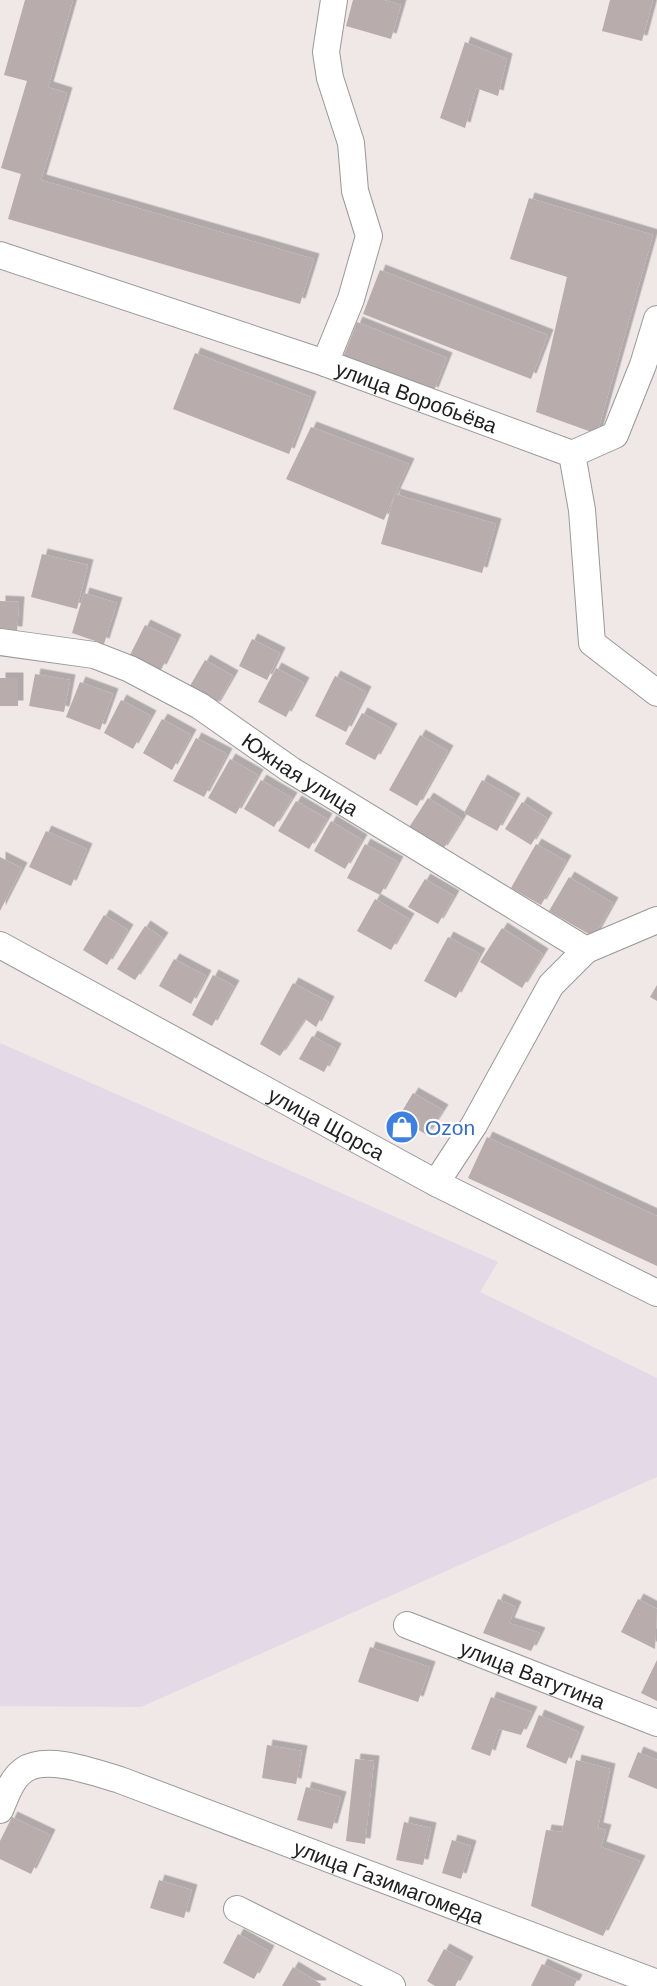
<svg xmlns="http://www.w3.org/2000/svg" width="657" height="1986" viewBox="0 0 657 1986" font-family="Arial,sans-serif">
<defs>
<filter id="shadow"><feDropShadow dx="5.5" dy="-5.5" stdDeviation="0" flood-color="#0004"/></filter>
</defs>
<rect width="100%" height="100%" fill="#efe8e6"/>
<path fill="#e3d9e7" d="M 0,1043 L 498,1262 L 480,1292 L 657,1378 L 657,1477 L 141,1707 L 0,1706 Z"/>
<g fill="#b8acad" filter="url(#shadow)">
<path d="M 25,0 L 73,0 L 48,87 L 67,93 L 41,180 L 314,259 L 300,304 L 8,219 L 21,174 L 1,168 L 27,81 L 4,75 Z"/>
<path d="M 353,0 L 384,0 L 401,5 L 391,39 L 346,26 Z"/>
<path d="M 610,0 L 653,0 L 642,41 L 602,31 Z"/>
<path d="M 465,42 L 507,59 L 498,96 L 476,88 L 465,128 L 440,118 Z"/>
<path d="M 529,198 L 653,235 L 597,434 L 536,412 L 567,277 L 510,259 Z"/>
<path d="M 380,270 L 548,335 L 531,379 L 363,314 Z"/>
<path d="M 357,322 L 447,358 L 433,393 L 343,357 Z"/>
<path d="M 195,353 L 311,397 L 289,454 L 173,409 Z"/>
<path d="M 311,427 L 409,464 L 395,494 L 496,524 L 482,573 L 381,544 L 395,494 L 384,520 L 286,479 Z"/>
<path d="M 42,554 L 88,565 L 77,609 L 31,597 Z"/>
<path d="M 84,593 L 117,603 L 104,644 L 72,633 Z"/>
<path d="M 0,601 L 19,602 L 17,632 L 0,631 Z"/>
<path d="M 145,625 L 176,640 L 161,670 L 130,655 Z"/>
<path d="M 252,639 L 280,653 L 267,680 L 239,666 Z"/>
<path d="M 205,660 L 233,676 L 215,707 L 187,691 Z"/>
<path d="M 276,668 L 304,683 L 286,717 L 258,702 Z"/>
<path d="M 35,674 L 70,680 L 64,712 L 29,706 Z"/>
<path d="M 335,676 L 366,692 L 346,732 L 315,716 Z"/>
<rect x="0" y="678" width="18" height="28"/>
<path d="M 80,682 L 113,694 L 100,730 L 66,717 Z"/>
<path d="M 121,700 L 151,716 L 133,749 L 104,733 Z"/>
<path d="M 362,713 L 392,729 L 375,760 L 345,744 Z"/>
<path d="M 162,719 L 191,735 L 172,770 L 143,753 Z"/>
<path d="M 420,735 L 448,751 L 417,806 L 389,790 Z"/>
<path d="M 196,738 L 227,754 L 204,797 L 173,781 Z"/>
<path d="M 230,759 L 258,775 L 236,814 L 208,798 Z"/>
<path d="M 261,780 L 292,798 L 274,827 L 244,809 Z"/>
<path d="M 482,780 L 515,799 L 497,831 L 464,813 Z"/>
<path d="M 428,798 L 462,819 L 442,851 L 408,829 Z"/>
<path d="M 296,801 L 327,819 L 309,849 L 278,831 Z"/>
<path d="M 522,802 L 547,818 L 531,845 L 505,829 Z"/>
<path d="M 331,821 L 362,840 L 345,869 L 314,851 Z"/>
<path d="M 46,831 L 87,849 L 71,886 L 29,867 Z"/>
<path d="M 365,844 L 398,862 L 380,895 L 347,878 Z"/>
<path d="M 536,844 L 566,861 L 541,905 L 511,888 Z"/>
<path d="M 0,857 L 22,868 L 0,911 Z"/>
<path d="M 569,877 L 613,903 L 594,937 L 549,911 Z"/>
<path d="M 425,879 L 454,896 L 438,924 L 408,907 Z"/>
<path d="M 375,899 L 409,919 L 391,950 L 357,931 Z"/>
<path d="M 104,915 L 128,930 L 107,965 L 83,950 Z"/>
<path d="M 145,926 L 163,938 L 135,980 L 117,969 Z"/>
<path d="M 502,928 L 543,954 L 522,988 L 480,962 Z"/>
<path d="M 448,937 L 480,954 L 456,998 L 424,981 Z"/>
<path d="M 174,959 L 206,976 L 191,1004 L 159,986 Z"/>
<path d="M 213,975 L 234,986 L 212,1026 L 192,1015 Z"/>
<path d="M 293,983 L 329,1002 L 316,1027 L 305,1019 L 280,1056 L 260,1044 Z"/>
<path d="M 657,985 L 657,1001 L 650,997 Z"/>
<path d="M 312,1036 L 336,1049 L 324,1072 L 299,1059 Z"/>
<path d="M 413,1093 L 443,1110 L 427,1135 L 398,1118 Z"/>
<path d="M 487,1137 L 657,1216 L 657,1266 L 468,1178 Z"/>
<path d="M 498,1599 L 516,1607 L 509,1623 L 540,1633 L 531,1651 L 483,1633 Z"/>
<path d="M 638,1599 L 657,1609 L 655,1649 L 621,1632 Z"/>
<path d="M 370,1647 L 430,1667 L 418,1702 L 358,1682 Z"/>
<path d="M 657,1660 L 657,1701 L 641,1693 Z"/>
<path d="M 491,1697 L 532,1712 L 521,1735 L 499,1729 L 490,1756 L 471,1749 Z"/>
<path d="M 539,1715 L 579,1732 L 566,1764 L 526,1747 Z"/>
<path d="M 267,1745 L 302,1751 L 296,1784 L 262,1778 Z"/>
<path d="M 638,1752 L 657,1760 L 657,1789 L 628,1777 Z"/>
<path d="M 355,1759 L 374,1761 L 365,1844 L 346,1841 Z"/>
<path d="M 576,1760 L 610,1769 L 598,1828 L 606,1830 L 601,1847 L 640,1861 L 603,1936 L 531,1906 L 546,1830 L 562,1832 Z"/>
<path d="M 306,1787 L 341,1797 L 332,1829 L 297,1820 Z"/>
<path d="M 12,1817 L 50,1835 L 31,1874 L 0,1859 L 0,1841 Z"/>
<path d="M 404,1822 L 431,1828 L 423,1865 L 396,1860 Z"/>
<path d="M 452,1840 L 471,1846 L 461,1879 L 442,1873 Z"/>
<path d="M 159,1880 L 192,1890 L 184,1918 L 150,1908 Z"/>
<path d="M 238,1934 L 269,1951 L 254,1979 L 223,1963 Z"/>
<path d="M 444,1949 L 468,1962 L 455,1986 L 435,1986 L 427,1981 Z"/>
<path d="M 542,1964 L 577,1980 L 574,1986 L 531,1986 Z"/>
<path d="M 293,1967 L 321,1984 L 320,1986 L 282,1986 Z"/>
</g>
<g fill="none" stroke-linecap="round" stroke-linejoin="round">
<defs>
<g id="minor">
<path id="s1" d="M 0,255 L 325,363 L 572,454 L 582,510 L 592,643 L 657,693"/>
<path d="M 325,363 L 351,299 L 369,236 L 355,191 L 351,143 L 330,78 L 326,52 L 334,0"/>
<path d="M 572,454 L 615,435 L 643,365 L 657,319"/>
<path id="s2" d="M 0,642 L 94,655 L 130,669 L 200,706 L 291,770 L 586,950"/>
<path id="s3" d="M 0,945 L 436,1183 L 657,1293"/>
<path d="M 436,1183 L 474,1125 L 551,985 L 586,950 L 657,920"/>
<path id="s4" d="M 407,1625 L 657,1723"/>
<path id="s5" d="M 0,1810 C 6,1796 11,1779 24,1770 C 47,1754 96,1773 120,1780 L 657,1983"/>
<path d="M 237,1909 L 392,1986"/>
</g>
</defs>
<use href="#minor" stroke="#999" stroke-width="28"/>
<use href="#minor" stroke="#fff" stroke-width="26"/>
</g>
<defs>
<symbol id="shop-disc" viewBox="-11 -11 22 22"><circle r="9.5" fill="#3f7fe0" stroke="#fff"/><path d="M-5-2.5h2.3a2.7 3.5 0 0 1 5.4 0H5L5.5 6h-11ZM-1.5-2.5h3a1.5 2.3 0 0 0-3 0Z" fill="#fff"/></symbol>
</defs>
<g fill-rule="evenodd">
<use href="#shop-disc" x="383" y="1108" width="38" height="38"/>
</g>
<g text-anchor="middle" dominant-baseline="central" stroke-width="4.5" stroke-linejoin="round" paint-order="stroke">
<g font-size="21" fill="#1f1f1f" stroke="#fff">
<text stroke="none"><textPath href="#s1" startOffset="440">улица Воробьёва</textPath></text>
<text stroke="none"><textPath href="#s2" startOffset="334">Южная улица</textPath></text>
<text stroke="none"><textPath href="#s3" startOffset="372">улица Щорса</textPath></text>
<text stroke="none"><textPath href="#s4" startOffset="135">улица Ватутина</textPath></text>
<text stroke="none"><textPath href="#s5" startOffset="434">улица Газимагомеда</textPath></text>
</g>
<g font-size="21" fill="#366cbe" stroke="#fff" text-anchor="start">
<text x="425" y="1127">Ozon</text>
</g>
</g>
</svg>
